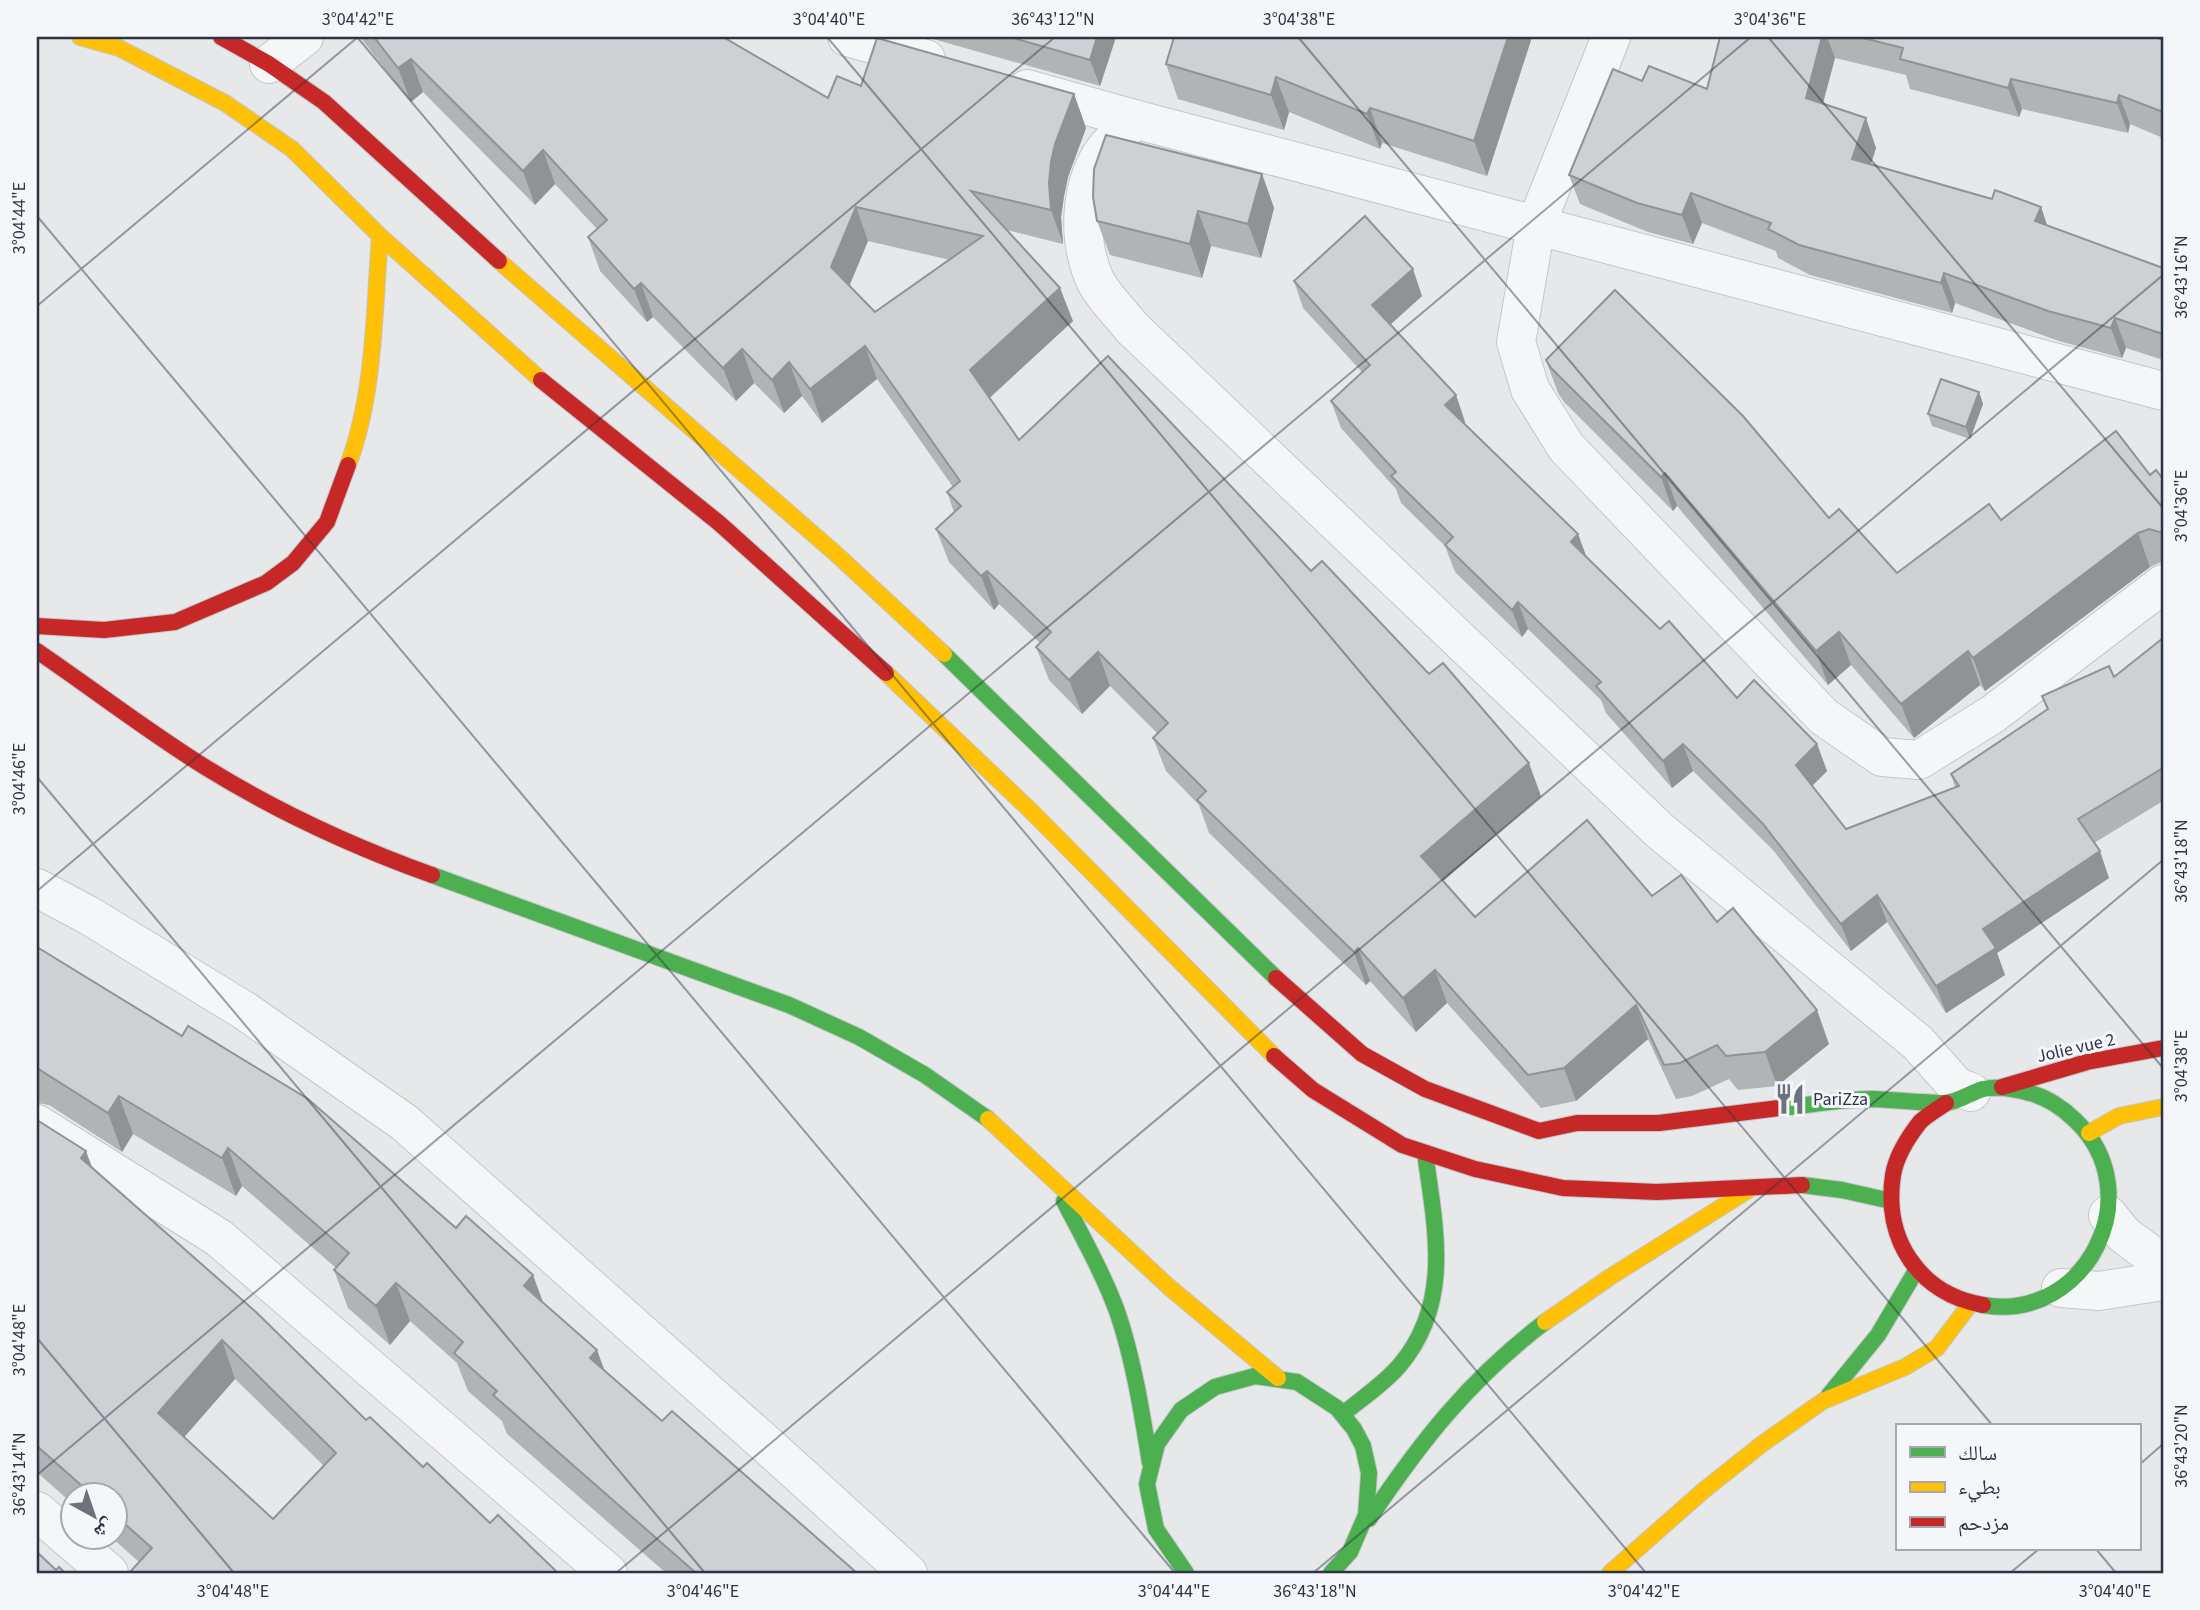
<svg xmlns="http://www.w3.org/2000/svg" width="2200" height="1610" viewBox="0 0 2200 1610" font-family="'Source Sans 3','Noto Naskh Arabic',sans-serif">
<rect width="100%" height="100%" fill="#e6e8ea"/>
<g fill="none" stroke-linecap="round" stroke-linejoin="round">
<defs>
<g id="street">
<path d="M 847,37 L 926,59"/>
<path d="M 1611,37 L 1536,225 L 1516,342 L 1530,389 L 1566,447 L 1824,717 L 1882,757 L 1919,760 L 1993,714 L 2163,584"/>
<path d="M 269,64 L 304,37"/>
<path d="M 1027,89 L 1134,119 L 2163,391"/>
<path d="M 1134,119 C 1124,131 1109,142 1101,155 C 1079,191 1078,242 1095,280 C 1103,297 1120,312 1131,327 L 1660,831 L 1918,1043 L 1957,1087 L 1971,1092"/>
<path d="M 37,888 L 88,915 L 245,1011 L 405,1123 L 776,1453 L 908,1573"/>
<path d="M 37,1124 L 219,1238 L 608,1573"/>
<path d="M 2108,1215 L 2123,1234 L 2163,1264"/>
<path d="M 2061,1288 L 2099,1291 L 2163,1281"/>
<path d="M 37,1511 L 109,1573"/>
</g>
<g id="fast">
<path d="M 944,654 L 1276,978"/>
<path d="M 432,875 L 789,1005 L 859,1037 L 925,1075 L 988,1119"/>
<path d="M 1779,1108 C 1810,1105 1842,1099 1874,1099 C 1897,1100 1920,1103 1943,1103 C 1956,1103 1970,1093 1983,1089 C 1997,1086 2016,1089 2030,1093 C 2046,1097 2063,1108 2075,1120 C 2152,1193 2086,1323 1983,1305"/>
<path d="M 1802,1185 L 1842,1190 L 1891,1201"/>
<path d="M 1064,1201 C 1083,1238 1104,1275 1118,1314 C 1134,1362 1142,1413 1150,1463"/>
<path d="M 1829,1395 L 1878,1335 L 1917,1269"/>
<path d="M 1343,1414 C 1362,1398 1384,1384 1400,1365 C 1453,1302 1435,1227 1425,1153"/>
<path d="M 1369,1519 C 1421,1441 1470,1379 1545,1322"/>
<path d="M 1186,1573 L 1156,1529 L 1147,1484 L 1157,1444 L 1181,1410 L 1215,1387 L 1255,1376 L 1297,1382 L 1337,1408 L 1354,1429 L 1363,1446 L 1369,1473 L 1366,1515 L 1350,1552 L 1331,1573"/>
</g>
<g id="slow">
<path d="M 80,37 L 119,48 L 225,103 L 292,149 L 380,236 L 541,380"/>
<path d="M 499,261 L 835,553 L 944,654"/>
<path d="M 348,465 C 375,394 374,311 380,236"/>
<path d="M 886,673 L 1030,810 L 1274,1056"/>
<path d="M 988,1119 L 1169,1287 L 1278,1378"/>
<path d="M 2089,1133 L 2119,1116 L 2163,1107"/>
<path d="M 1545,1322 L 1610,1277 L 1750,1189"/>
<path d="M 1610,1573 L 1703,1491 L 1762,1444 L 1823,1401 L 1905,1367 L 1937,1348 L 1971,1303"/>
</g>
<g id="jam">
<path d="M 221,37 L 269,64 L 324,102 L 499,261"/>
<path d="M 541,380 L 719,523 L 886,673"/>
<path d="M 37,626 L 104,630 L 175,622 L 266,583 L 293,563 L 327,522 L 348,465"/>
<path d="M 37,651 C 93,689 147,731 205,767 C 276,811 354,847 432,875"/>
<path d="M 1276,978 L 1362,1054 L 1425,1089 L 1539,1131 L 1577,1123 L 1659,1123 L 1779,1108"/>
<path d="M 1274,1056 L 1313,1090 L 1402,1145 L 1475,1169 L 1563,1188 L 1657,1192 L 1802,1185"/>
<path d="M 2002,1087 L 2087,1062 L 2163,1048"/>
<path d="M 1946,1103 C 1938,1109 1927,1115 1920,1122 C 1909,1136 1896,1157 1893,1175 C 1883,1239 1919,1294 1983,1305"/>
</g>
</defs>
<use href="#street" stroke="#c4c6c8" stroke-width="40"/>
<use href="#fast" stroke="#c4c6c8" stroke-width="18"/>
<use href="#slow" stroke="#c4c6c8" stroke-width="18"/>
<use href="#jam" stroke="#c4c6c8" stroke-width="18"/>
<use href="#street" stroke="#f5f6f7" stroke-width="38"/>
<use href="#fast" stroke="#4caf50" stroke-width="16"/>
<use href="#slow" stroke="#ffc107" stroke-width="16"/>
<use href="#jam" stroke="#c62828" stroke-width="16"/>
</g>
<g fill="#b1b3b5" fill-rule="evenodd">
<path d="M 360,37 L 723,37 L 828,98 L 861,86 L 1074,94 L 1086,128 L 1068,177 L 1064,196 L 1061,217 L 1063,244 L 1007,230 L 1073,321 L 989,397 L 1019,440 L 1311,571 L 1541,796 L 1443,881 L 1475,917 L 1652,896 L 1717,922 L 1829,1044 L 1777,1086 L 1738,1090 L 1729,1079 L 1692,1096 L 1676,1099 L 1648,1039 L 1576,1101 L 1541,1108 L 1447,1003 L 1416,1032 L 1370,981 L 1366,985 L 1209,833 L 1199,805 L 1166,771 L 1153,738 L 1158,734 L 1110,686 L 1082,714 L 1049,680 L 1036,647 L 1040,643 L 999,604 L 994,610 L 949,562 L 936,529 L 954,512 L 947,492 L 953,487 L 877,379 L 822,423 L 802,396 L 784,413 L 754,383 L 736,401 L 653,317 L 647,322 L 600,271 L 588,237 L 597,229 L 555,184 L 535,205 L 423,92 L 411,102 ZM 868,241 L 950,260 L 875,312 L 850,285 Z"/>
<path d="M 926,37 L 1116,37 L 1100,86 Z"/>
<path d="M 1174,37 L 1532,37 L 1487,176 L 1382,143 L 1380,149 L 1289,112 L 1284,130 L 1178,99 L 1166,64 Z"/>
<path d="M 1720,37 L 2156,37 L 2163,40 L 2163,138 L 2130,124 L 2128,133 L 2022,109 L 2019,117 L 1910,89 L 1906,75 L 1835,58 L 1823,104 L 1876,148 L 1871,164 L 1992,199 L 2041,207 L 2047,225 L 2163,268 L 2163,360 L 2126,348 L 2122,358 L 2059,341 L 1955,303 L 1952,313 L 1810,275 L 1778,258 L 1776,251 L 1702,223 L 1693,244 L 1648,232 L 1580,204 L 1569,175 L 1642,81 L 1707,89 Z"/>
<path d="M 1262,174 L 1274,208 L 1261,258 L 1211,246 L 1202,278 L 1110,255 L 1097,221 Z"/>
<path d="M 1294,281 L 1422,296 L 1390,325 L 1456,395 L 1465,422 L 1464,423 L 1578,534 L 1586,557 L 1660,629 L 1737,698 L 1817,744 L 1827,771 L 1812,786 L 1846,829 L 1955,787 L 1951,774 L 2047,710 L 2042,696 L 2114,677 L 2163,638 L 2163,801 L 2094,843 L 2109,878 L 1997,953 L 2005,975 L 1946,1013 L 1887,922 L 1851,951 L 1773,850 L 1693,771 L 1672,788 L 1606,713 L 1601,700 L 1528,629 L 1522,637 L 1455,572 L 1445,546 L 1401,503 L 1396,489 L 1341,428 L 1331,401 L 1362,372 L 1303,308 Z"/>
<path d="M 1546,360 L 1829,518 L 1897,573 L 2001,520 L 2150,475 L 2163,479 L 2163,563 L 2161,562 L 2150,567 L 1985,691 L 1980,685 L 1914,738 L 1851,665 L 1828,685 L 1677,506 L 1673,511 L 1564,402 L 1558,393 Z"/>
<path d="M 1979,392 L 1983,404 L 1970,439 L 1932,426 L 1928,414 Z"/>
<path d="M 37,947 L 456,1228 L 543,1303 L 605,1370 L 662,1421 L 857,1573 L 666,1573 L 507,1434 L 502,1421 L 468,1391 L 457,1363 L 410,1321 L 390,1345 L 348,1308 L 334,1270 L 336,1268 L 242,1186 L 236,1196 L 133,1134 L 122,1152 L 49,1105 L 37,1103 Z"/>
<path d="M 37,1120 L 92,1167 L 366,1420 L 490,1523 L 139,1562 L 110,1536 L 116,1536 L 116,1494 L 74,1494 L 74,1505 L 39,1474 L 37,1476 ZM 235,1379 L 324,1466 L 273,1519 L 184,1437 Z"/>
</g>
<g fill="#909294">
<path d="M 1097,37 L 1116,37 L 1100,86 L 1090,60 Z"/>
<path d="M 1508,37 L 1532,37 L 1487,176 L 1474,141 Z"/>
<path d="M 1822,37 L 1827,37 L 1835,58 L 1816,128 L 1806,98 Z"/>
<path d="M 411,59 L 423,92 L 411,102 L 398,68 Z"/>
<path d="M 1276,77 L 1289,112 L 1284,130 L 1271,95 Z"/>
<path d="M 2011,79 L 2022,109 L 2019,117 L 2008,88 Z"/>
<path d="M 1074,94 L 1086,128 L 1068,177 L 1064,196 L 1061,217 L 1063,244 L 1051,210 L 1049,183 L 1051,162 L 1055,144 Z"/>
<path d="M 2119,95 L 2130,124 L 2128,133 L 2117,103 Z"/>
<path d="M 1370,108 L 1382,143 L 1380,149 L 1367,114 Z"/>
<path d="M 1866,118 L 1876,148 L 1863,188 L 1852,159 Z"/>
<path d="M 543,150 L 555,184 L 535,205 L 523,171 Z"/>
<path d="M 1262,174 L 1274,208 L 1261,258 L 1248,224 Z"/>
<path d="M 1691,193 L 1702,223 L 1693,244 L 1682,215 Z"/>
<path d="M 856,207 L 868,241 L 843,300 L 831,267 Z"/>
<path d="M 2041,207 L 2051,237 L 2035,221 Z"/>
<path d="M 1198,211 L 1211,246 L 1202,278 L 1190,244 Z"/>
<path d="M 1413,269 L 1422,296 L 1382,332 L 1372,305 Z"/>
<path d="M 1944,273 L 1955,303 L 1952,313 L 1941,283 Z"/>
<path d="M 641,283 L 653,317 L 647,322 L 634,289 Z"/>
<path d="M 1060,288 L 1073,321 L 983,404 L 970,370 Z"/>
<path d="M 2115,318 L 2126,348 L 2122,358 L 2111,328 Z"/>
<path d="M 865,346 L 877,379 L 822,423 L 810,389 Z"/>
<path d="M 742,349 L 754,383 L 736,401 L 723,368 Z"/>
<path d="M 789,362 L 802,396 L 784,413 L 772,380 Z"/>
<path d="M 1979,392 L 1983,404 L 1970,439 L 1966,427 Z"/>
<path d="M 1456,395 L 1465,422 L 1455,432 L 1445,405 Z"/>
<path d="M 1665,473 L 1677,506 L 1673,511 L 1661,477 Z"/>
<path d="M 2138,533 L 2150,567 L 1985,691 L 1973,658 Z"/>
<path d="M 1578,534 L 1588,561 L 1571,542 Z"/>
<path d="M 987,571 L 999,604 L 994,610 L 981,576 Z"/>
<path d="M 1518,602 L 1528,629 L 1522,637 L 1512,610 Z"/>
<path d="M 1839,632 L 1851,665 L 1828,685 L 1816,651 Z"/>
<path d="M 1968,651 L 1980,685 L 1914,738 L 1901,704 Z"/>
<path d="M 1098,652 L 1110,686 L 1082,714 L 1069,680 Z"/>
<path d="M 1683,744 L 1693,771 L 1672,788 L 1663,761 Z"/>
<path d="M 1817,744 L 1827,771 L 1806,792 L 1796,765 Z"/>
<path d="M 1529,763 L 1541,796 L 1433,890 L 1421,856 Z"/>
<path d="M 2100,851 L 2109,878 L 1997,953 L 2005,975 L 1946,1013 L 1936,986 L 1983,929 Z"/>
<path d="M 1877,895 L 1887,922 L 1851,951 L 1841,924 Z"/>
<path d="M 1358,948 L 1370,981 L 1366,985 L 1354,952 Z"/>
<path d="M 1435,970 L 1447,1003 L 1416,1032 L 1403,998 Z"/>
<path d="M 1636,1005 L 1648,1039 L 1576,1101 L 1564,1068 Z"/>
<path d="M 1817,1010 L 1829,1044 L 1777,1086 L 1765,1052 Z"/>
<path d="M 119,1096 L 133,1134 L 122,1152 L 108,1113 Z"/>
<path d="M 228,1148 L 242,1186 L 236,1196 L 222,1158 Z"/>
<path d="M 86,1151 L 100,1189 L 81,1158 Z"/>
<path d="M 533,1275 L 547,1313 L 524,1286 Z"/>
<path d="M 396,1283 L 410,1321 L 390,1345 L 376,1306 Z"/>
<path d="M 222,1340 L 235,1379 L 172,1451 L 158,1413 Z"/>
<path d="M 597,1350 L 611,1388 L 590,1358 Z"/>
</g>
<g fill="#ced0d3" stroke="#909294" stroke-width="2" fill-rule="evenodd">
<path d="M 374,37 L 723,37 L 828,98 L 837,76 L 861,86 L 877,38 L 1074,94 L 1055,144 L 1051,162 L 1049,183 L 1051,210 L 971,191 L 1060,288 L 970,370 L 1019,440 L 1108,356 L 1311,571 L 1322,561 L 1429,674 L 1443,663 L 1529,763 L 1421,856 L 1475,917 L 1587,820 L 1652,896 L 1681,875 L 1717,922 L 1733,908 L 1817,1010 L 1765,1052 L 1726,1056 L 1717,1045 L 1680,1063 L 1664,1065 L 1636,1005 L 1564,1068 L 1528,1075 L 1435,970 L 1403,998 L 1358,948 L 1354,952 L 1197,800 L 1206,791 L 1153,738 L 1168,723 L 1098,652 L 1069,680 L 1036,647 L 1051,632 L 987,571 L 981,576 L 936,529 L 961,506 L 947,492 L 960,481 L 865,346 L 810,389 L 789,362 L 772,380 L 742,349 L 723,368 L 641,283 L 634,289 L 588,237 L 607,220 L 543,150 L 523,171 L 411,59 L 398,68 ZM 856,207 L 983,236 L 875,312 L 831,267 Z"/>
<path d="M 1010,37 L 1097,37 L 1090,60 Z"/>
<path d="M 1174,37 L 1508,37 L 1474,141 L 1370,108 L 1367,114 L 1276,77 L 1271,95 L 1166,64 Z"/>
<path d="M 1720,37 L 1822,37 L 1806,98 L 1866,118 L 1852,159 L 1992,199 L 1995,190 L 2041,207 L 2035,221 L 2163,268 L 2163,334 L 2115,318 L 2111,328 L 2048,311 L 1944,273 L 1941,283 L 1799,245 L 1768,229 L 1771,223 L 1691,193 L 1682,215 L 1637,203 L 1569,175 L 1613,69 L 1642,81 L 1649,66 L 1707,89 Z"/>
<path d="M 1859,37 L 2156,37 L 2163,40 L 2163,112 L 2119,95 L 2117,103 L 2011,79 L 2008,88 L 1900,59 L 1903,48 Z"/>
<path d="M 1106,135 L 1262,174 L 1248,224 L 1198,211 L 1190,244 L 1097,221 L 1093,197 L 1094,169 Z"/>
<path d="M 1365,216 L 1413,269 L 1372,305 L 1456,395 L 1445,405 L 1578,534 L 1571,542 L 1660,629 L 1669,621 L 1737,698 L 1754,680 L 1817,744 L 1796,765 L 1846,829 L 1959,786 L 1951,774 L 2048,709 L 2042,696 L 2109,666 L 2114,677 L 2163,638 L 2163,768 L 2078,819 L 2100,851 L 1983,929 L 1996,948 L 1936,986 L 1877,895 L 1841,924 L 1763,824 L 1683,744 L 1663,761 L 1596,686 L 1601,682 L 1518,602 L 1512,610 L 1445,545 L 1453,537 L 1391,476 L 1396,472 L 1331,401 L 1370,365 L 1294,281 Z"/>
<path d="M 1615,290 L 1743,416 L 1829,518 L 1839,509 L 1897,573 L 1989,504 L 2001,520 L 2116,431 L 2150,475 L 2156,470 L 2163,479 L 2163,533 L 2149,529 L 2138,533 L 1973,658 L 1968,651 L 1901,704 L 1839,632 L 1816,651 L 1665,473 L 1661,477 L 1551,368 L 1546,360 Z"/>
<path d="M 1941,379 L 1979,392 L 1966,427 L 1928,414 Z"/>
<path d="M 37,947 L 182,1036 L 188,1026 L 308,1099 L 456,1228 L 466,1216 L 533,1275 L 524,1286 L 597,1350 L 590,1358 L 662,1421 L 672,1411 L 857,1573 L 696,1573 L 493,1395 L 497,1391 L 454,1353 L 463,1342 L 396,1283 L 376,1306 L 334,1270 L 349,1253 L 228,1148 L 222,1158 L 119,1096 L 108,1113 L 37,1068 Z"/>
<path d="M 37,1120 L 86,1151 L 81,1158 L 256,1312 L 366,1420 L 370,1417 L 423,1467 L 427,1463 L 490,1523 L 498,1515 L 558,1573 L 129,1573 L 152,1548 L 116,1516 L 116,1494 L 91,1494 L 37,1446 ZM 222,1340 L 336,1453 L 273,1519 L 158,1413 Z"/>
<path d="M 37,1552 L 56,1570 L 59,1567 L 65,1573 L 37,1573 Z"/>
</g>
<path fill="none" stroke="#2b3445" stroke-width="2" stroke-opacity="0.45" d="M 357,37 L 1646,1573M 827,37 L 1993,1426M 1298,37 L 2163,1068M 1768,37 L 2163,508M 37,216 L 1175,1573M 37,306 L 358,37M 37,777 L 705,1573M 37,891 L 1055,37M 37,1338 L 234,1573M 2139,1465 L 2163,1444M 37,1475 L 1751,37M 2096,1549 L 2116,1573M 616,1573 L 2163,275M 1313,1573 L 2163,860M 2010,1573 L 2039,1549"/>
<defs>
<symbol id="restaurant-bare" viewBox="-9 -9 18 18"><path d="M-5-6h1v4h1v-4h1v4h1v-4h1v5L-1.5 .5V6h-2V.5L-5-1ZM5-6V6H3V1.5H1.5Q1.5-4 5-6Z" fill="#6c737f" stroke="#f4f6f9" stroke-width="2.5" paint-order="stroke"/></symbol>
</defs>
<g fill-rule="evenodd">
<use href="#restaurant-bare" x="1768" y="1077" width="44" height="44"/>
</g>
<g text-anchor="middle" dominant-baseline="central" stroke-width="6" stroke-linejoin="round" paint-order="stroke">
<g font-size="18" fill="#2b3445" stroke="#f4f6f9">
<text transform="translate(2076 1048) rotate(-13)">Jolie vue 2</text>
</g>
<g font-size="18" fill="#2b3445" stroke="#f4f6f9" text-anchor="start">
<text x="1813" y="1099">PariZza</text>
</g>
</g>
<rect width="2200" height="1610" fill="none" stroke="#f4f6f9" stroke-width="77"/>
<rect x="1896" y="1424" width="245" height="126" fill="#f4f6f9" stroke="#a4a8b1" stroke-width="2"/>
<rect x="1910" y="1447" width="35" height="10" fill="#4caf50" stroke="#a4a8b1" stroke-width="2"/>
<text x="1958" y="1460" font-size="21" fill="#2b3445">سالك</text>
<rect x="1910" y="1482" width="35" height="10" fill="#ffc107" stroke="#a4a8b1" stroke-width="2"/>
<text x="1958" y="1494" font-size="21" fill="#2b3445">بطيء</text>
<rect x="1910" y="1517" width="35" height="10" fill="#c62828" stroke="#a4a8b1" stroke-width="2"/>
<text x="1958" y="1530" font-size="21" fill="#2b3445">مزدحم</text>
<g transform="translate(94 1516) rotate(140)"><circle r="33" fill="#f4f6f9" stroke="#a4a8b1" stroke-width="2"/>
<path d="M0-5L12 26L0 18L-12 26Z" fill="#6c737f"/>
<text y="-10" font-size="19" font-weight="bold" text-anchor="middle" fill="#2b3445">ش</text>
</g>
<rect x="38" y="38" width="2124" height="1534" fill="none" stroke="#2b3445" stroke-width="2.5"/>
<g font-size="18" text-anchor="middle" fill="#2b3445">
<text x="358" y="25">3°04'42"E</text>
<text x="829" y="25">3°04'40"E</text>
<text x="1053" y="25">36°43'12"N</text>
<text x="1299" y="25">3°04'38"E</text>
<text x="1770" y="25">3°04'36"E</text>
<text transform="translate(19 218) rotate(-90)" y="6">3°04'44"E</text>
<text transform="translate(2181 277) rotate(-90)" y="6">36°43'16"N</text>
<text transform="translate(2181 506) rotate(-90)" y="6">3°04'36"E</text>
<text transform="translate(19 779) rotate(-90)" y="6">3°04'46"E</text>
<text transform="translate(2181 861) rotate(-90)" y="6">36°43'18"N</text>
<text transform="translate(2181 1066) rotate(-90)" y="6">3°04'38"E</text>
<text transform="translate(19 1340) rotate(-90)" y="6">3°04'48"E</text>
<text transform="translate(2181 1446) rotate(-90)" y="6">36°43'20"N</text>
<text transform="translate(19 1474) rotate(-90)" y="6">36°43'14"N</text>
<text x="233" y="1597">3°04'48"E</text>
<text x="703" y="1597">3°04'46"E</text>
<text x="1174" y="1597">3°04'44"E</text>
<text x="1315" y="1597">36°43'18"N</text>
<text x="1644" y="1597">3°04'42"E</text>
<text x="2115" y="1597">3°04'40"E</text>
</g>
</svg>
